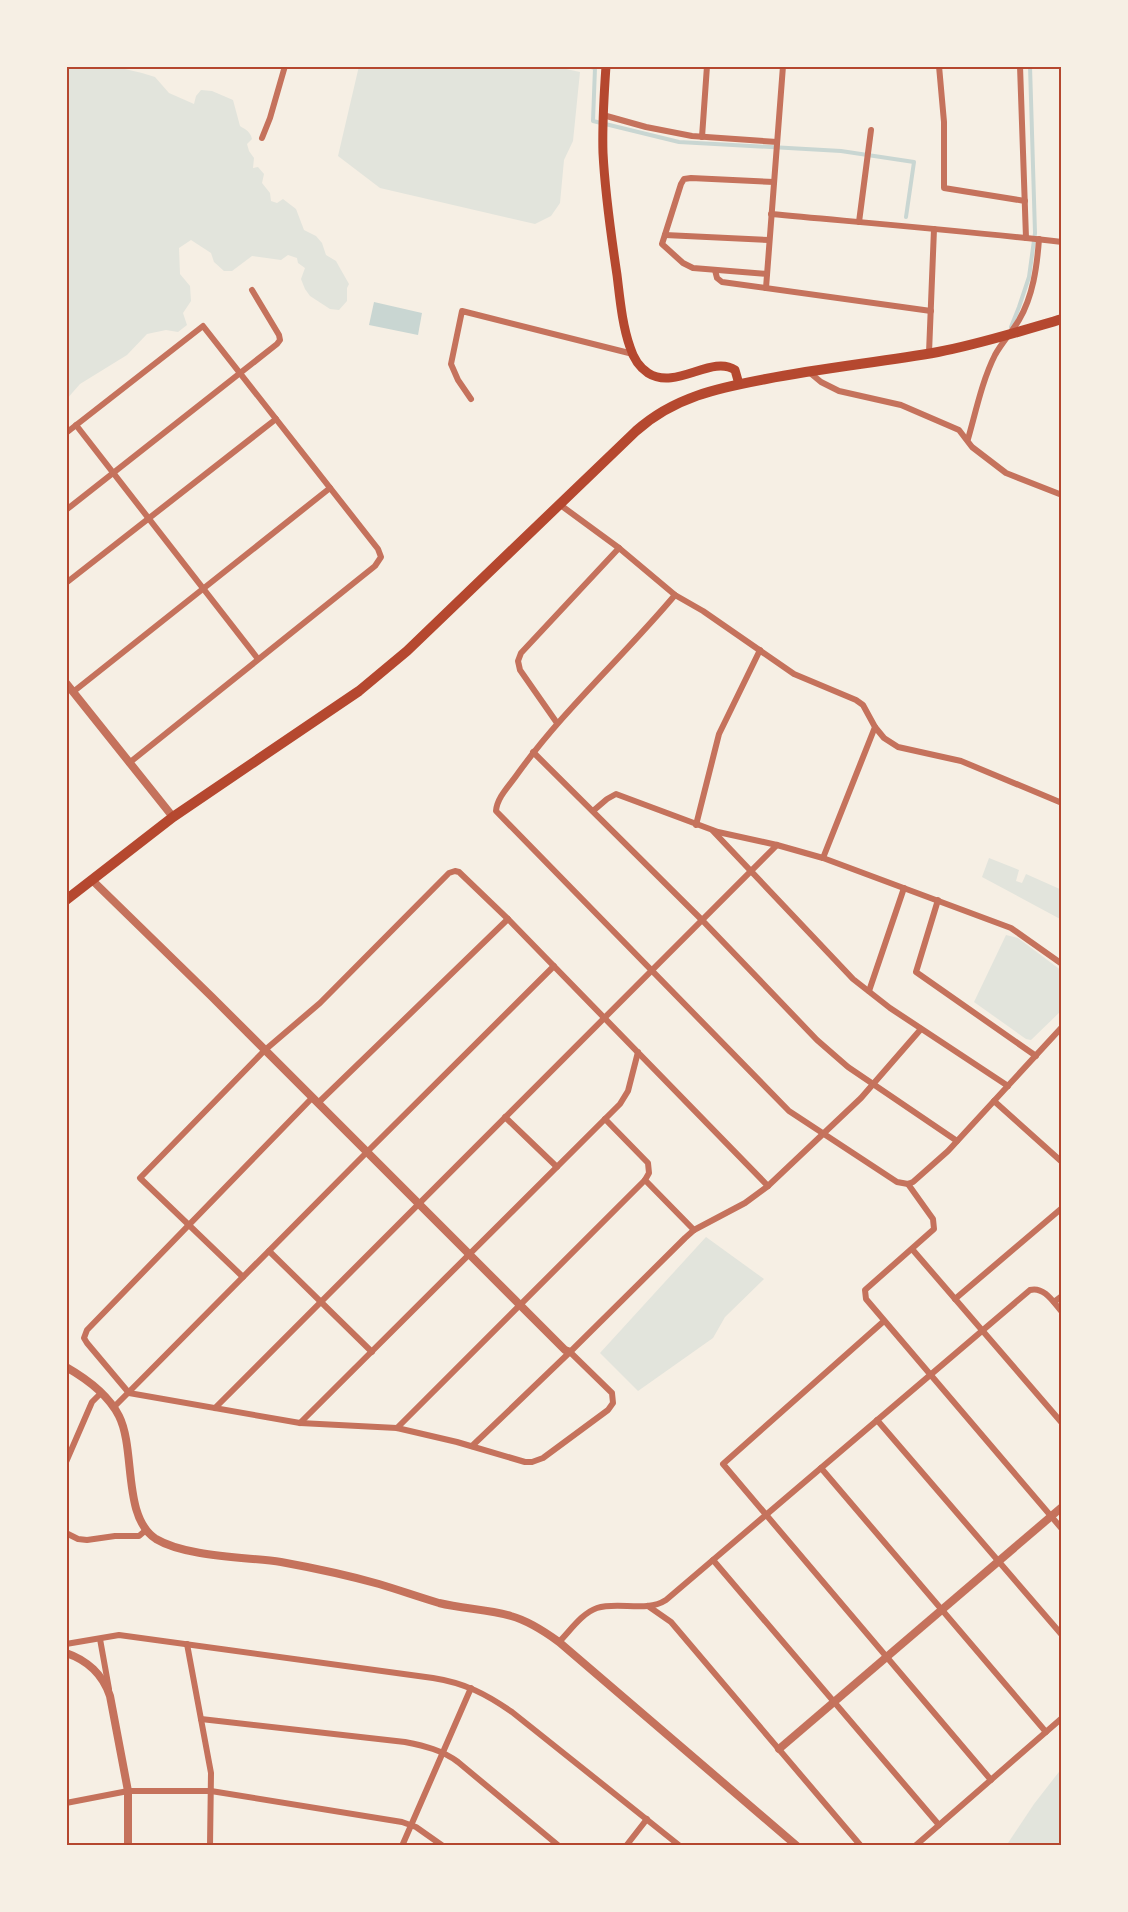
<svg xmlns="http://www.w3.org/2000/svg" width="1128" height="1912" viewBox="0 0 1128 1912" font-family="Commissioner,sans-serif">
<rect width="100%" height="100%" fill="#f6efe4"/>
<g fill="#e2e4dc">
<path d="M 66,66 L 112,66 L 142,73 L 155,77 L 169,93 L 194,104 L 196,96 L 201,90 L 212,91 L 233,100 L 240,126 C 246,130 250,131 252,139 L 247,144 L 249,151 L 254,158 L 253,168 L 258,167 L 264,174 L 262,183 L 270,193 L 271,201 L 277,203 L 283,199 L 296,209 L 304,230 L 316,236 L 322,243 L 326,255 L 336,261 L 341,270 L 349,284 L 347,288 L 347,301 L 339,310 L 330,309 L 310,296 L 305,289 L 301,279 L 305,268 L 298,263 L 297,258 L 288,255 L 281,260 L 252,256 L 232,271 L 224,271 L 214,262 L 211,253 L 191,240 L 179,248 L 180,274 L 190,286 L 191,301 L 183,313 L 187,325 L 178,332 L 166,330 L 147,334 L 127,355 L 80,384 L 66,400 Z"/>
<path d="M 359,66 L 552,66 L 580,72 L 573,141 L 564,160 L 560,203 L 551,216 L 535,224 L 380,188 L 338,156 Z"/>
<path d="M 989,858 L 1019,870 L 1016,881 L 1022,883 L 1026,874 L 1062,890 L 1062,920 L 982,877 Z"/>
<path d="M 1006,935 L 1018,938 L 1062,971 L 1062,1010 L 1031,1040 L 1026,1039 L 974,1002 Z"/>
<path d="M 706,1237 L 764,1279 L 725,1317 L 713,1338 L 638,1391 L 600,1353 Z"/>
<path d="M 1062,1768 L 1062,1846 L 1006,1846 L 1034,1804 Z"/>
</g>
<path fill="#c9d6d2" d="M 374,302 L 422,313 L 418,335 L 369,325 Z"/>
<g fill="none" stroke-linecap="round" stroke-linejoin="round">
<g stroke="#c9d6d2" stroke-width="4">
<path d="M 588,66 L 595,68 L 593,121 L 679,142 L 841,151 L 914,162 L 906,217"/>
<path d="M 1011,327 L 1019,307 L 1029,277 L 1035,233 L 1030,66"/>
</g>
<g stroke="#c5725c" stroke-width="6">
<path d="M 939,66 L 944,122 L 944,188 L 1025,201"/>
<path d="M 1020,66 L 1026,238"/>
<path d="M 603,115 L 646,127 L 692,136 L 777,142"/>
<path d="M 702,137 L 707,66"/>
<path d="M 262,138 L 270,118 L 285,66"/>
<path d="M 771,214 C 868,223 965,231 1062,242"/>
<path d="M 859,222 L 871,130"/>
<path d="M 665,235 L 769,240"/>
<path d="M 715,270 L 717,278 L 722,282 L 931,311"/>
<path d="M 767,274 L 693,268 L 683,263 L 662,244 L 681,184 L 684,179 L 691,178 L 774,182"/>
<path d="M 766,288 L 783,66"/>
<path d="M 929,353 L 934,229"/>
<path d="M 809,372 L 821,382 L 839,391 L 901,405 L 959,430 L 972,447 L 1006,473 L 1062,495"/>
<path d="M 471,399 L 458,380 L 451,364 L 462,311 L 633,354"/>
<path d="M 76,425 L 258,659"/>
<path d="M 66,433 L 203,326 L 378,549 L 381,557 L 375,566 L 129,763"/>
<path d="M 968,439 C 976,411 982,381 995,355 C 1002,342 1012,332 1019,320 C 1033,296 1037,267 1039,239"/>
<path d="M 559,504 L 619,548 L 675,595 L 703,611 L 794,674 L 856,700 L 863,705 L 875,727 L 823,858"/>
<path d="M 66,510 L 277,344 L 280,340 L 279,335 L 252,290"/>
<path d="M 66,583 L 276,419"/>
<path d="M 675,595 C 623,657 563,710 516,776 C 508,787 497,798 496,811 L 789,1111 L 897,1182 L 908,1184 L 913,1182 L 948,1151 L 1062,1027"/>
<path d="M 73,692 L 330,488"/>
<path d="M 557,723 L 520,670 L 518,661 L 521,653 L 619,548"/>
<path d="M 875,727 L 884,738 L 898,747 L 961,761 L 1062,803"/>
<path d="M 533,752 L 702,920 L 817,1040 L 848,1067 L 957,1141"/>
<path d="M 593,811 L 607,799 L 616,794 L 718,832 L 777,845 L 823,858 L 1011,928 L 1062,964"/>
<path d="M 696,825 L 719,734 L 760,650"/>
<path d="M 713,831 L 853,979 L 890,1008 L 1008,1086"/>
<path d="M 938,900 L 916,972 L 1036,1056"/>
<path d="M 869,991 L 904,888"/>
<path d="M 312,1098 L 87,1330 L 84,1338 L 87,1343 L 129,1393 L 300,1423 L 397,1428 L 457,1442 L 525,1462 L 532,1462 L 543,1458 L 608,1410 L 613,1403 L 612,1393 L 570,1352"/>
<path d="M 994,1101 L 1062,1162"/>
<path d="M 318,1103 L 508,919"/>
<path d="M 505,1117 L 557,1167"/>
<path d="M 645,1180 L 694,1230"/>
<path d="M 908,1184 L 933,1219 L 934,1229 L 865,1290 L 866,1299 L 1062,1529"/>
<path d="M 912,1249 L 1062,1423"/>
<path d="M 269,1251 L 372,1352"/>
<path d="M 243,1277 L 140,1178 L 265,1050 L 320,1003 L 449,873 L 455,871 L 459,872 L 508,919 L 768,1186"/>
<path d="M 955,1299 L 1062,1208"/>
<path d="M 1054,1302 L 1062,1296"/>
<path d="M 884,1321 L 723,1464 L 991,1780"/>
<path d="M 114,1407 L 367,1152 L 554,966"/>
<path d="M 215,1408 L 777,845"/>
<path d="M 877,1420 L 1062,1635"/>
<path d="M 300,1423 L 620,1104 L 628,1091 L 638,1052"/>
<path d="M 397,1428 L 645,1180 L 649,1173 L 648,1163 L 605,1119"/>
<path d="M 472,1446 L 570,1352 L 685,1238 L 694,1230 L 745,1203 L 768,1186 L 861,1098 L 921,1029"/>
<path d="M 66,1462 L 92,1402 L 101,1393"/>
<path d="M 821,1468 L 1046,1732"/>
<path d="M 66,1533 L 78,1539 L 87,1540 L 115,1536 L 139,1536 L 146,1530"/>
<path d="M 713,1560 L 939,1825"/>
<path d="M 648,1606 L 671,1622 L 861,1846"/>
<path d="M 100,1639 L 109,1689"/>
<path d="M 559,1642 C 570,1631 582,1613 597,1608 C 619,1601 646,1613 666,1600 L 1030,1290 C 1044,1286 1054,1303 1062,1312"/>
<path d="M 66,1644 L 119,1635 L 433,1678 C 465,1683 486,1694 512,1712 L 680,1846"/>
<path d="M 187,1644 L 211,1773 L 210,1846"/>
<path d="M 201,1719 L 405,1742 C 425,1746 442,1750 458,1762 L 559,1846"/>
<path d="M 66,1803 L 128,1791 L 211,1791 L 402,1822 L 416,1827 L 443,1846"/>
<path d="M 402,1846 L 471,1688"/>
<path d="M 626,1846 L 647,1819"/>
<path d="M 915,1846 L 1062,1718"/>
</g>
<g stroke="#c5725c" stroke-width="8">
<path d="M 66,683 L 173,817"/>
<path d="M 92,880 L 212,997 L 565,1350 L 570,1352"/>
<path d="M 66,1367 C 87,1379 108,1394 119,1416 C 136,1450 122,1517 156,1539 C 186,1557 246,1557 281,1562 C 314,1568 347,1575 379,1584 C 399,1590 419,1597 439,1603 C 463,1609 488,1609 511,1616 C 529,1621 544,1631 559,1642 L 797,1846"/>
<path d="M 66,1653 C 87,1660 103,1675 110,1696 L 128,1791 L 128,1846"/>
<path d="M 779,1749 L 1062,1507"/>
</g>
<path stroke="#b5482f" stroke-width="9" d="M 606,66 C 604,95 602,124 603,153 C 605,193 611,235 617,275 C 620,299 622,324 630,347 C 633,357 639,367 648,373 C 676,391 712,354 735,370 L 739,384"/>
<path stroke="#b5482f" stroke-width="10" d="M 66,900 L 173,817 L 359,691 L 407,651 L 636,431 C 674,397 718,388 766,379 C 823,368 881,362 938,352 C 980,344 1021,331 1062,319"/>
</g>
<rect width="1128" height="1912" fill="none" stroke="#f6efe4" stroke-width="135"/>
<rect x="68" y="68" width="992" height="1776" fill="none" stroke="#b5482f" stroke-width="2"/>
</svg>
